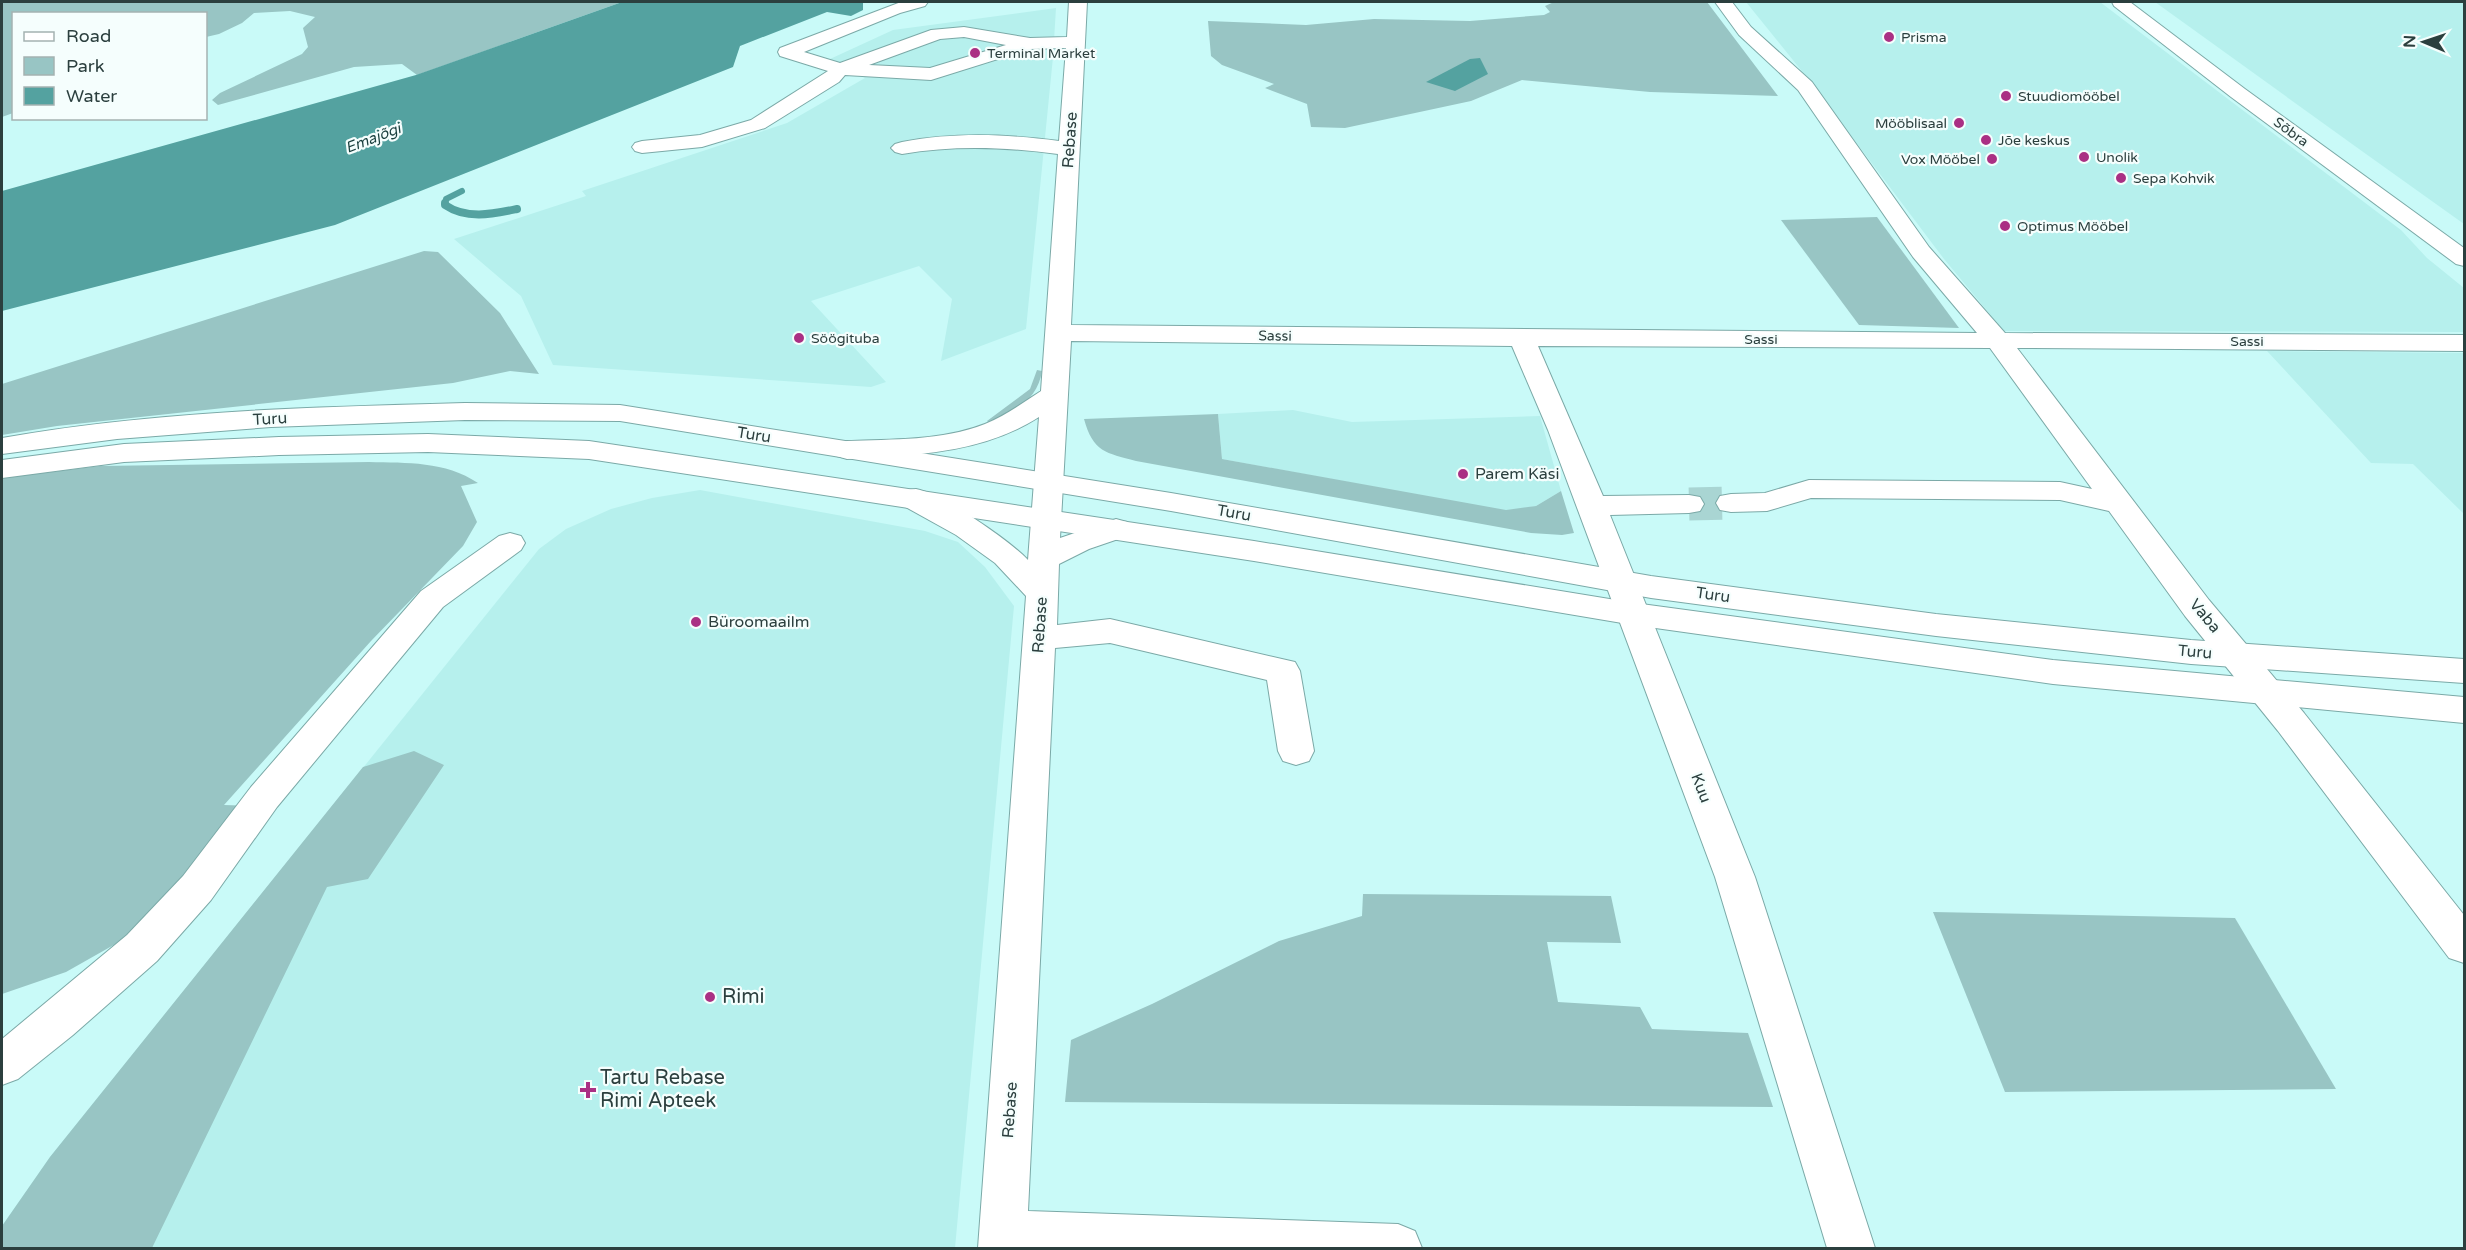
<svg xmlns="http://www.w3.org/2000/svg" width="2466" height="1250" viewBox="0 0 2466 1250" font-family="'Varela Round',sans-serif">
<rect width="100%" height="100%" fill="#c9faf8"/>
<g fill="#b6f0ed">
<path d="M 1746,2 L 2100,2 L 2401,230 L 2427,258 L 2464,288 L 2464,332 L 2004,331 L 1944,259 L 1809,80 Z"/>
<path d="M 2155,2 L 2464,2 L 2464,224 L 2359,149 Z"/>
<path d="M 1056,8 L 1053,57 L 1026,329 L 941,361 L 952,299 L 919,266 L 811,301 L 886,382 L 871,387 L 553,365 L 521,296 L 454,239 L 586,196 L 582,191 L 787,123 L 865,78 L 830,59 L 893,30 Z"/>
<path d="M 2267,351 L 2464,353 L 2464,514 L 2413,464 L 2371,463 Z"/>
<path d="M 1293,410 L 1352,422 L 1540,416 L 1561,491 L 1536,506 L 1506,511 L 1222,459 L 1218,414 Z"/>
<path d="M 700,490 L 925,531 L 958,542 L 985,567 L 1014,606 L 955,1248 L 2,1248 L 2,1226 L 50,1157 L 539,549 L 566,529 L 611,509 L 652,498 Z"/>
</g>
<g fill="#98c5c4">
<path d="M 2,2 L 622,2 L 417,75 L 402,64 L 354,67 L 218,105 L 212,100 L 220,93 L 302,54 L 308,47 L 303,28 L 315,17 L 290,11 L 254,13 L 242,23 L 219,34 L 206,37 L 206,14 L 14,14 L 13,113 L 2,117 Z"/>
<path d="M 1554,2 L 1707,2 L 1778,96 L 1650,92 L 1522,80 L 1471,101 L 1345,128 L 1311,127 L 1307,104 L 1265,88 L 1274,84 L 1222,65 L 1211,56 L 1208,21 L 1306,25 L 1374,19 L 1470,21 L 1544,15 L 1550,12 L 1545,6 Z"/>
<path d="M 1877,217 L 1959,328 L 1859,325 L 1781,220 Z"/>
<path d="M 424,251 L 438,252 L 500,313 L 539,374 L 510,371 L 453,383 L 57,426 L 2,435 L 2,384 Z"/>
<path d="M 1037,370 L 1042,371 C 1038,399 1014,414 989,423 L 987,421 L 1030,389 Z"/>
<path d="M 1218,414 L 1222,459 L 1506,510 L 1536,506 L 1561,491 L 1574,533 L 1562,535 L 1531,533 L 1136,461 C 1106,453 1093,452 1084,419 Z"/>
<path d="M 369,462 C 407,463 445,461 478,483 L 461,486 L 477,522 L 463,546 L 371,641 L 224,805 L 256,806 L 225,846 L 119,942 L 66,972 L 2,994 L 2,478 L 100,466 Z"/>
<path d="M 414,751 L 444,765 L 368,879 L 327,887 L 152,1248 L 2,1248 L 2,1226 L 50,1157 L 363,767 Z"/>
<path d="M 1363,894 L 1611,896 L 1621,943 L 1547,942 L 1558,1002 L 1640,1007 L 1652,1029 L 1748,1033 L 1773,1107 L 1065,1102 L 1071,1040 L 1152,1004 L 1279,941 L 1362,916 Z"/>
<path d="M 1933,912 L 2235,918 L 2336,1089 L 2005,1092 Z"/>
</g>
<g fill="#54a2a0">
<path d="M 622,2 L 863,2 L 863,10 L 851,16 L 827,12 L 740,46 L 733,67 L 335,225 L 2,311 L 2,191 L 416,75 Z"/>
<path d="M 1480,58 L 1488,74 L 1455,91 L 1426,82 L 1470,59 Z"/>
</g>
<g fill="none" stroke-linecap="round" stroke-linejoin="round">
<path stroke="#54a2a0" stroke-width="6" d="M 445,204 L 446,199 L 462,191"/>
<path stroke="#54a2a0" stroke-width="8" d="M 445,203 L 445,205 C 467,220 493,214 517,209"/>
<path stroke="#a9d5d3" stroke-width="33" stroke-dasharray="33 16" stroke-linecap="butt" d="M 1689,504 L 1731,503"/>
<defs>
<g id="minor">
<path d="M 901,2 L 928,2 L 925,6 L 900,13 L 804,52 L 840,63 L 931,30 L 964,27 L 1030,38 L 1067,37 L 1069,2 L 1087,2 L 1071,325 L 1977,333 L 1913,257 L 1798,90 L 1739,35 L 1715,2 L 1732,2 L 1751,27 L 1812,82 L 1929,247 L 2005,333 L 2464,335 L 2464,351 L 2017,348 L 2209,600 L 2304,713 L 2464,915 L 2464,963 L 2449,958 L 2278,731 L 2185,616 L 2109,511 L 2060,500 L 1811,498 L 1767,511 L 1731,512 L 1720,510 L 1716,503 L 1720,496 L 1731,494 L 1765,493 L 1809,480 L 2060,482 L 2092,489 L 1990,348 L 1538,346 L 1603,496 L 1689,495 L 1700,497 L 1704,504 L 1700,511 L 1689,513 L 1610,515 L 1755,877 L 1875,1248 L 1827,1248 L 1715,877 L 1548,430 L 1512,346 L 1071,341 L 1060,538 L 1116,519 L 1127,522 L 1131,529 L 1127,536 L 1089,549 L 1059,564 L 1057,625 L 1110,619 L 1295,662 L 1300,671 L 1314,751 L 1309,761 L 1296,765 L 1283,761 L 1278,751 L 1267,680 L 1110,643 L 1055,648 L 1028,1211 L 1398,1224 L 1415,1231 L 1422,1248 L 978,1248 L 1026,596 L 995,563 L 956,535 L 902,505 L 898,498 L 902,491 C 907,490 911,489 916,489 C 942,494 1009,540 1028,560 L 1039,417 C 981,454 914,455 847,459 L 837,456 L 833,450 L 837,444 L 847,441 C 892,439 942,441 985,424 C 1005,416 1023,403 1041,391 L 1058,154 C 1006,147 954,145 902,154 L 895,152 L 891,148 L 895,144 L 902,142 C 955,132 1006,134 1059,141 L 1066,48 L 1030,49 L 931,80 L 845,75 L 839,82 L 765,128 L 702,147 L 642,153 L 635,151 L 632,147 L 635,143 L 642,141 L 700,135 L 751,120 L 828,71 L 780,56 L 778,52 L 780,48 ZM 964,37 L 1006,45 L 930,68 L 869,65 L 940,39 Z"/>
<path d="M 2112,2 L 2130,2 L 2245,89 L 2464,248 L 2464,266 L 2456,264 L 2231,97 L 2114,6 Z"/>
</g>
<g id="major">
<path d="M 465,403 L 620,405 L 1171,493 L 1651,576 L 1936,614 L 2191,640 L 2464,659 L 2464,683 L 2191,664 L 1936,636 L 1651,598 L 1171,511 L 620,421 L 465,420 L 271,427 L 117,439 L 2,454 L 2,438 C 154,411 310,407 465,403 Z"/>
<path d="M 428,434 L 589,441 L 1254,541 L 1634,603 L 2053,660 L 2464,697 L 2464,723 L 2053,684 L 1634,625 L 1254,561 L 589,459 L 428,452 L 279,455 L 124,462 L 2,478 L 2,460 L 124,444 L 279,437 Z"/>
<path d="M 510,533 L 521,536 L 525,543 L 521,550 L 443,607 L 277,807 L 211,900 L 157,961 L 73,1035 L 18,1079 L 2,1085 L 2,1039 L 127,935 L 183,876 L 251,787 L 421,591 L 499,536 Z"/>
</g>
</defs>
<use href="#minor" stroke="#7ba9a7" stroke-width="2"/>
<use href="#major" stroke="#7ba9a7" stroke-width="2"/>
<use href="#minor" fill="#fff" fill-rule="evenodd"/>
<use href="#major" fill="#fff" fill-rule="evenodd"/>
</g>
<g fill="#aa3084" stroke="#f5fefd" stroke-width="2">
<circle cx="1889" cy="37" r="6"/>
<circle cx="975" cy="53" r="6"/>
<circle cx="2006" cy="96" r="6"/>
<circle cx="1959" cy="123" r="6"/>
<circle cx="1986" cy="140" r="6"/>
<circle cx="2084" cy="157" r="6"/>
<circle cx="1992" cy="159" r="6"/>
<circle cx="2121" cy="178" r="6"/>
<circle cx="2005" cy="226" r="6"/>
<circle cx="799" cy="338" r="6"/>
<circle cx="1463" cy="474" r="6"/>
<circle cx="696" cy="622" r="6"/>
<circle cx="710" cy="997" r="6"/>
<path d="M585 1081h6v6h6v6h-6v6h-6v-6h-6v-6h6z"/>
</g>
<g text-anchor="middle" dominant-baseline="central" stroke-width="4.5" stroke-linejoin="round" paint-order="stroke">
<g font-size="14" fill="#2b3f3e" stroke="#f5fefd" text-anchor="start">
<text x="1901" y="37">Prisma</text>
<text x="987" y="53">Terminal Market</text>
<text x="2018" y="96">Stuudiomööbel</text>
<text x="1947" y="123" text-anchor="end">Mööblisaal</text>
<text x="1998" y="140">Jõe keskus</text>
<text x="2096" y="157">Unolik</text>
<text x="1980" y="159" text-anchor="end">Vox Mööbel</text>
<text x="2133" y="178">Sepa Kohvik</text>
<text x="2017" y="226">Optimus Mööbel</text>
<text x="811" y="338">Söögituba</text>
</g>
<g font-size="14" fill="#2b3f3e" stroke="#f5fefd">
<text transform="translate(2291 132) rotate(36)">Sõbra</text>
<text transform="translate(1275 336) rotate(1)">Sassi</text>
<text x="1761" y="339">Sassi</text>
<text x="2247" y="341">Sassi</text>
</g>
<g font-size="15" font-style="italic" fill="#193f3e" stroke="#f5fefd">
<text transform="translate(373 138) rotate(-21)">Emajõgi</text>
</g>
<g font-size="16" fill="#2b3f3e" stroke="#f5fefd">
<text transform="translate(1070 140) rotate(-86)">Rebase</text>
<text transform="translate(270 419) rotate(-3)">Turu</text>
<text transform="translate(754 435) rotate(9)">Turu</text>
<text transform="translate(1234 513) rotate(10)">Turu</text>
<text transform="translate(1713 595) rotate(8)">Turu</text>
<text transform="translate(2205 616) rotate(50)">Vaba</text>
<text transform="translate(1040 625) rotate(-86)">Rebase</text>
<text transform="translate(2195 652) rotate(5)">Turu</text>
<text transform="translate(1701 788) rotate(69)">Kuu</text>
<text transform="translate(1010 1110) rotate(-86)">Rebase</text>
</g>
<g font-size="16" fill="#2b3f3e" stroke="#f5fefd" text-anchor="start">
<text x="1475" y="474">Parem Käsi</text>
<text x="708" y="622">Büroomaailm</text>
</g>
<g font-size="20" fill="#2b3f3e" stroke="#f5fefd" text-anchor="start">
<text x="722" y="997">Rimi</text>
<text x="600" y="1078">Tartu Rebase<tspan x="600" dy="23">Rimi Apteek</tspan></text>
</g>
</g>
<rect width="2466" height="1250" fill="none" stroke="#2b3f3e" stroke-width="6"/>
<rect x="12" y="12" width="195" height="108" fill="#f5fefd" stroke="#a4b2b1" stroke-width="1.5"/>
<rect x="24" y="32" width="30" height="9" fill="#ffffff" stroke="#a4b2b1" stroke-width="1.5"/>
<text x="66" y="42" font-size="18" fill="#2b3f3e">Road</text>
<rect x="24" y="57" width="30" height="18" fill="#98c5c4" stroke="#a4b2b1" stroke-width="1.5"/>
<text x="66" y="72" font-size="18" fill="#2b3f3e">Park</text>
<rect x="24" y="87" width="30" height="18" fill="#54a2a0" stroke="#a4b2b1" stroke-width="1.5"/>
<text x="66" y="102" font-size="18" fill="#2b3f3e">Water</text>
<g transform="translate(2424 42) rotate(272)" stroke="#f5fefd" stroke-width="4.5" paint-order="stroke">
<path d="M0-4.5L10 22L0 15L-10 22Z" fill="#2b3f3e"/>
<text y="-9" font-size="16" font-weight="bold" text-anchor="middle" fill="#2b3f3e">N</text>
</g>
</svg>
